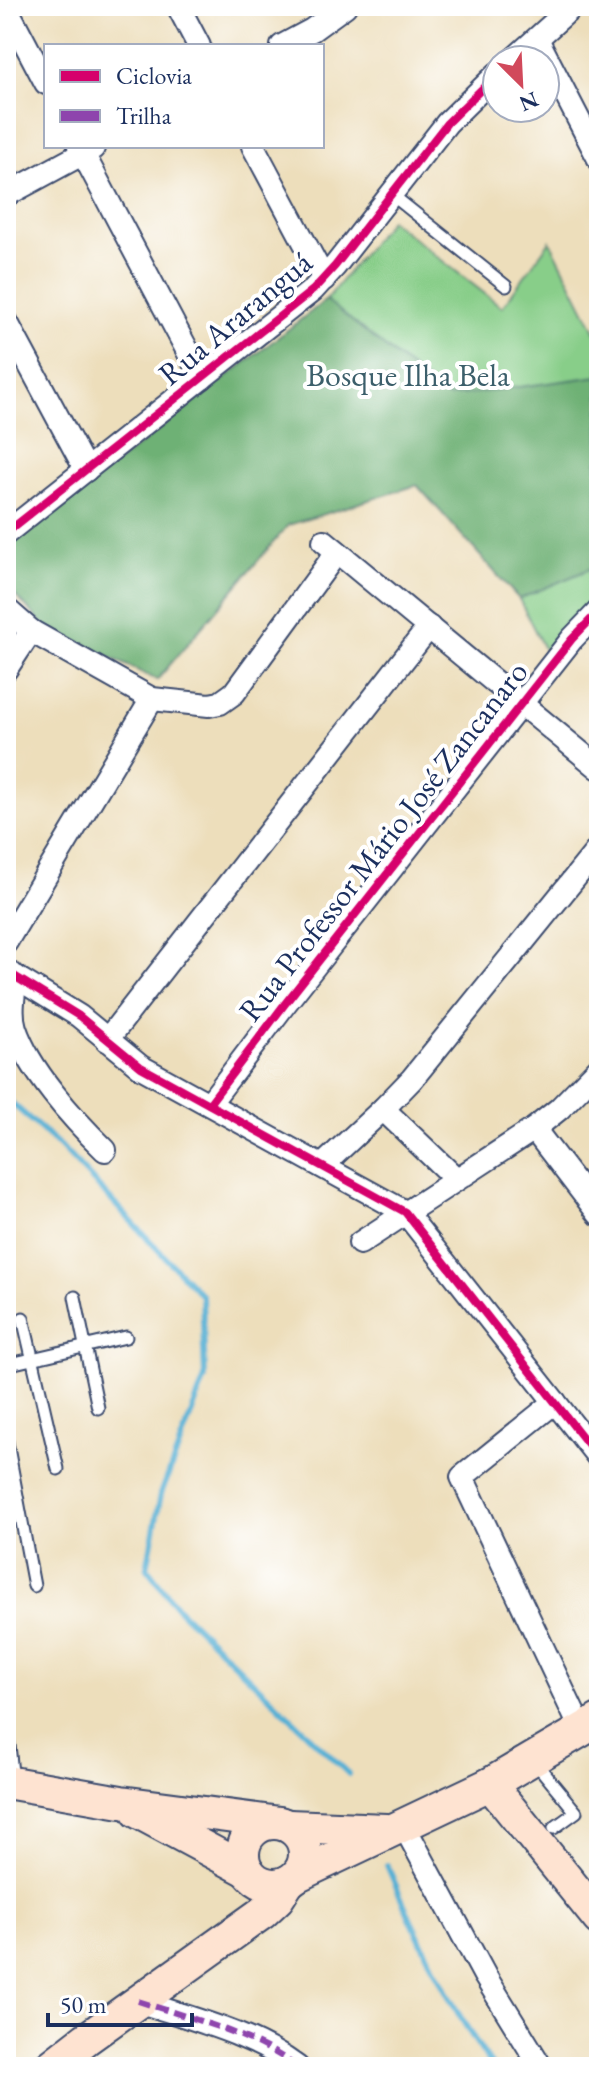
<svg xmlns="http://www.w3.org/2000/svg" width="605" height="2073" viewBox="0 0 605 2073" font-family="'EB Garamond',serif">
<rect width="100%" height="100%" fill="#fff"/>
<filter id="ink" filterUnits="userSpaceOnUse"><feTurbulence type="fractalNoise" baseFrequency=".0125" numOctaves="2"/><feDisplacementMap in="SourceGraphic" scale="16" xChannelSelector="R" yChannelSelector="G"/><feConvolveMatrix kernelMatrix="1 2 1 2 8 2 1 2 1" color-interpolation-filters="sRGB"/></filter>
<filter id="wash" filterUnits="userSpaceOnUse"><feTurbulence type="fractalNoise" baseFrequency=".006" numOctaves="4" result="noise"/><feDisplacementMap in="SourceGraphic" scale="32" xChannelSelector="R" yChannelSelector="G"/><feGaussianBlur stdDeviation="1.8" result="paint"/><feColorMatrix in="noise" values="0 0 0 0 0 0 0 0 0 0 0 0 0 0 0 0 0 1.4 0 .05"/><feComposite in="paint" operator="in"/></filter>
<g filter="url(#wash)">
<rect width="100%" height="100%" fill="#eddebb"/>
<path fill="#88ce89" stroke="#527e74" stroke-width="2" d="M 390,220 L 502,307 L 550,241 L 599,338 L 599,597 L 545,651 L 519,599 L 417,485 L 288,525 L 157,680 L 6,586 L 6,549 L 326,300 Z"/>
<path fill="#6eb175" stroke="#44706a" stroke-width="2" d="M 326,300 L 447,397 L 599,376 L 599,460 L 597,461 L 599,565 L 519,599 L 417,485 L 288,525 L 157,680 L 45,626 L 6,586 L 6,549 Z"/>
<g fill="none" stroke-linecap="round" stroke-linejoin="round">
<g stroke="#57b0d4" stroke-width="6">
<path d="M 6,1098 L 60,1146 L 202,1296 L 205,1378 L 161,1494 L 147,1568 L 179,1610 L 349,1774"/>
<path d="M 387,1865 C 417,1935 448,2005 493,2067"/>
</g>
</g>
</g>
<g filter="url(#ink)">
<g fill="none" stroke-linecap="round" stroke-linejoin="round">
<defs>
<g id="lane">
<path d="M 391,194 L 506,286"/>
<path d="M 75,1297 L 98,1408"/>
<path d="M 23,1318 L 58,1469"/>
<path d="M 6,1365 L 126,1337"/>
<path d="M 6,1437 L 34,1586"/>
<path d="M 6,1717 L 13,1782"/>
<path d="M 534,1761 L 576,1812 L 554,1828"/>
</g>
<g id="street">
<path d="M 178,6 L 199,46"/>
<path d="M 6,7 L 46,83"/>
<path d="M 537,39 L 599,159"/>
<path d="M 282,46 L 312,30 L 345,6"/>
<path d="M 513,60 L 573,6"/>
<path d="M 79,146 L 202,378"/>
<path d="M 253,146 L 324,279"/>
<path d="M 6,195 L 93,148"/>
<path d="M 6,321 L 86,470"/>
<path d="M 6,533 L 313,290 L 335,266 L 447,123 L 497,74"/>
<path d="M 324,541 L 599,768"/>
<path d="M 6,609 L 31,631 L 152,699 L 209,705 L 220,703 L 234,693 L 337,552"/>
<path d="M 6,669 L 31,631"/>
<path d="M 6,942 L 152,699"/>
<path d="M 6,971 L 79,1016 L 141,1067 L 405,1212 L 599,1458"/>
<path d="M 16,977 C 14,994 10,1012 15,1028 C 29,1070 73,1119 105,1150"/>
<path d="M 107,1040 L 429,627"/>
<path d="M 209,1104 L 284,1005 L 572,639 L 599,611"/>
<path d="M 383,1109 L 456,1179"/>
<path d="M 534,1129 L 599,1214"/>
<path d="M 322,1166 L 383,1109 L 412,1079 L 599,848"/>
<path d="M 360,1243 L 534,1129 L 559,1109 L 599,1068"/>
<path d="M 555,1402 L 462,1477 L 582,1731"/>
<path d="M 403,1824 L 485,1976 L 541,2067"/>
<path d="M 138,2001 C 192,2019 251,2033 297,2067"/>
</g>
<g id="secondary">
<path d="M 6,1782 L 121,1802 L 280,1823"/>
<path d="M 490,1784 L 599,1919"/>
<path d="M 138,1812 L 248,1871"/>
<circle cx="274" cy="1854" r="31"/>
<path d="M 289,1826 L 386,1830"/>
<path d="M 296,1876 L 490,1784 L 599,1720"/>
<path d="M 50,2067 L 86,2039 L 262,1913 L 278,1898 L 289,1881"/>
</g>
</defs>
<use href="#lane" stroke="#3a496c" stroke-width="15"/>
<use href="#street" stroke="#3a496c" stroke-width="26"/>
<use href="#secondary" stroke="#3a496c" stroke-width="36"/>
<use href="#lane" stroke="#fff" stroke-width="11"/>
<use href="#street" stroke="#fff" stroke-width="22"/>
<use href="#secondary" stroke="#fee3d1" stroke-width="32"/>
<path stroke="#8e44ad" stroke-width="6" stroke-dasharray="12 6" stroke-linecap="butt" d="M 138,2001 C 192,2019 251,2033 297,2067"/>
<defs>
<g id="cycleway">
<path d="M 6,533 L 313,290 L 335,266 L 447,123 L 497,74"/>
<path d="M 6,971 L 79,1016 L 141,1067 L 405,1212 L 599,1458"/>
<path d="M 209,1104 L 284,1005 L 572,639 L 599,611"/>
</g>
</defs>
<use href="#cycleway" stroke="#fff" stroke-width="13"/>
<use href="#cycleway" stroke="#d6006c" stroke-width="8"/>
</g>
</g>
<g text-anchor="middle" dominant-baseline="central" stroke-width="8" stroke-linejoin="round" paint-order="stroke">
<g font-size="32" fill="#1b2f5e" stroke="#fff">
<text transform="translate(235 318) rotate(-40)">Rua Araranguá</text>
<text transform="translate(383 841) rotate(-52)">Rua Professor Mário José Zancanaro</text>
</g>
<g font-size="32" fill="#3c5f6b" stroke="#fff">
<text x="408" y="375">Bosque Ilha Bela</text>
</g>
</g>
<rect width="605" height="2073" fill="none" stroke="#fff" stroke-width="32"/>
<rect x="44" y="44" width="280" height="104" fill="#ffffff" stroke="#a4acbf" stroke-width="2"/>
<rect x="60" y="70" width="40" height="12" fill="#d6006c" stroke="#a4acbf" stroke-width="2"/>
<text x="116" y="84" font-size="24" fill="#1b2f5e">Ciclovia</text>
<rect x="60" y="110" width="40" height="12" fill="#8e44ad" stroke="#a4acbf" stroke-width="2"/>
<text x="116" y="124" font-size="24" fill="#1b2f5e">Trilha</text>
<g transform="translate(521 84) rotate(156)"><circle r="38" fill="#ffffff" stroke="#a4acbf" stroke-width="2"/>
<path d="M0-6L14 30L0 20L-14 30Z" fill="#d1495b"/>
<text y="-12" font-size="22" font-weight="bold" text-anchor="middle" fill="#1b2f5e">N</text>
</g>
<path d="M48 2013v12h144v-12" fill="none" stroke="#1b2f5e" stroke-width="4"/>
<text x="60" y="2013" font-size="24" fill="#1b2f5e" stroke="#ffffff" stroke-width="6" paint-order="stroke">50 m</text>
</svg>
